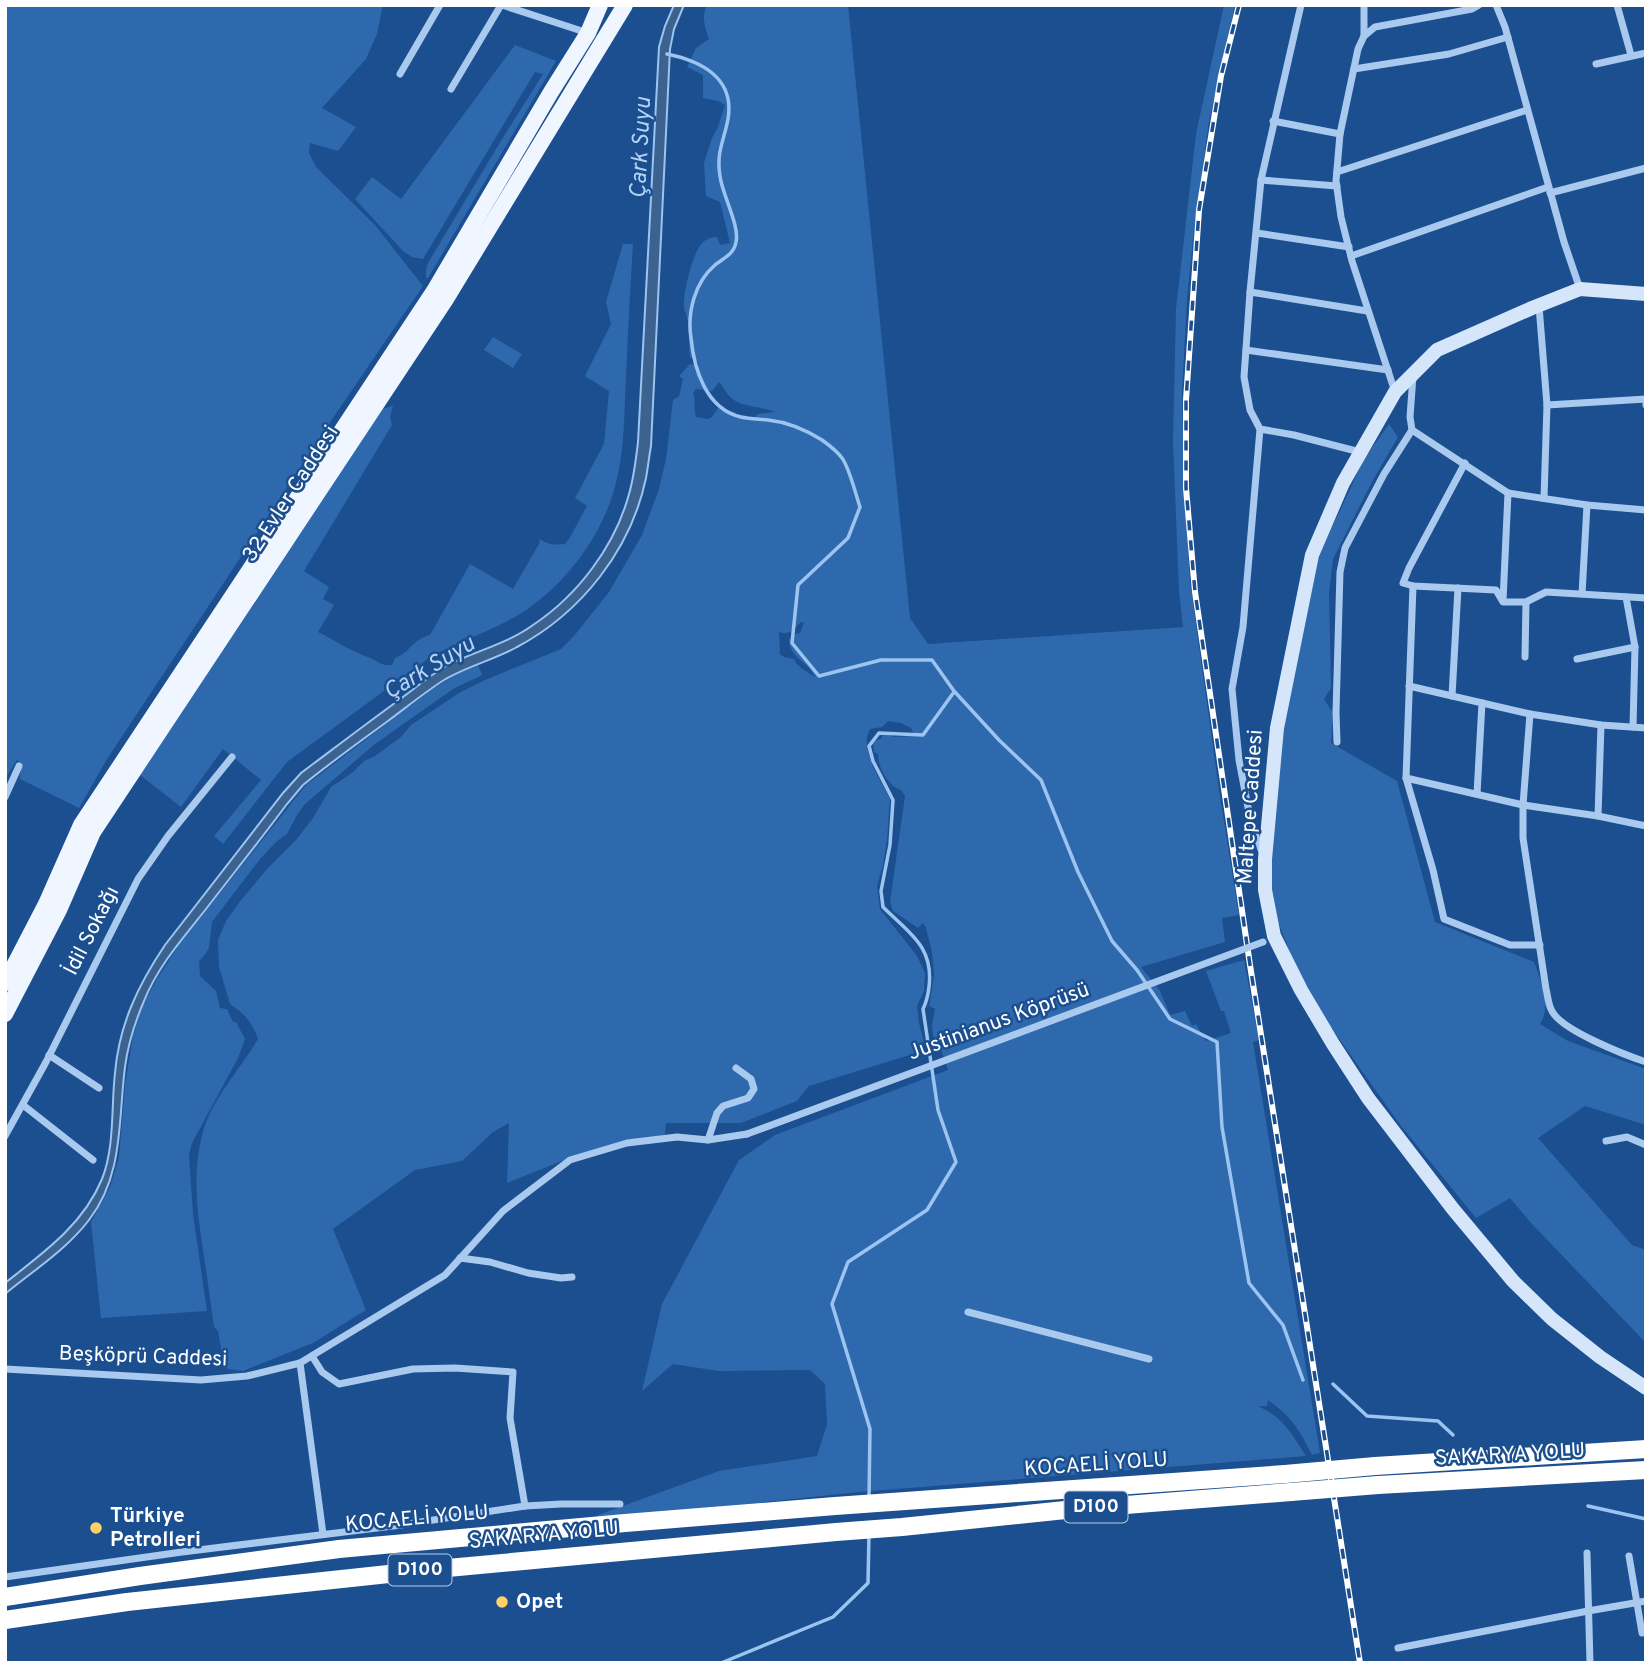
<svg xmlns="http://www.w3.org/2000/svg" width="1651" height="1668" viewBox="0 0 1651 1668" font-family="Overpass,sans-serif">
<rect width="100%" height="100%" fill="#1b4f8f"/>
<g fill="#2e69ad" fill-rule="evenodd">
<path d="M 5,5 L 383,5 L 377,34 L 366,59 L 322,108 L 356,127 L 338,151 L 310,143 L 309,153 L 316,167 L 375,225 L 423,286 L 335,415 L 107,759 L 79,808 L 20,779 L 21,763 L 17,760 L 5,779 Z"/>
<path d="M 707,5 L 848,5 L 910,618 L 928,644 L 1183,627 L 1179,591 L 1173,441 L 1176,309 L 1196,134 L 1224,5 L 1235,5 L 1209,121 L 1194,230 L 1187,299 L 1182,393 L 1184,478 L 1190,581 L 1219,790 L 1239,915 L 1222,918 L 1225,942 L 1141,967 L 1160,991 L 1170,1015 L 1185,1011 L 1192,1026 L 1196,1024 L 1206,1041 L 1231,1033 L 1224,1011 L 1221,1011 L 1206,971 L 1244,960 L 1259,1040 L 1253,1042 L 1320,1453 L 1312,1455 C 1299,1429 1292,1417 1268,1400 L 1267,1406 L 1258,1406 C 1284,1418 1291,1433 1306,1456 L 859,1492 L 597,1520 L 598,1515 L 719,1471 L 817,1456 L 827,1424 L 825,1384 L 810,1370 L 719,1371 L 673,1364 L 642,1391 L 662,1304 L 739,1160 L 775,1135 L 948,1070 L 941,1049 L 933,1036 L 932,1025 L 935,1009 L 929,1006 L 934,975 L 932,952 L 926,928 L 923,923 L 918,928 L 893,911 L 890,902 L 905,796 L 901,790 C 888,786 878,768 878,754 L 874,752 L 873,742 L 882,738 L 882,735 L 887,734 L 894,737 L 915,736 L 911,728 L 901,723 L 888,721 L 882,727 L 870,729 L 867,736 L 867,746 L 873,767 L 890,799 L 887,840 L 883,865 L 877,886 L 880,909 L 917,956 L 925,973 L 924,991 L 917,1006 L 919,1023 L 926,1050 L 809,1086 L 797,1101 L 741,1123 L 666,1123 L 665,1135 L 622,1141 L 562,1161 L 507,1183 L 509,1123 L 493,1132 L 462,1161 L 415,1170 L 333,1229 L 366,1310 L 313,1343 L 243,1371 L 228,1369 L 224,1365 L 218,1331 L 214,1327 C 211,1305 208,1284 205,1263 C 198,1218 190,1170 205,1125 C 217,1093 241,1068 258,1039 C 252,1022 245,1014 230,1004 L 219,967 L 218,940 L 226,921 L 241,900 L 268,868 L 296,840 L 313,818 L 331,787 L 353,772 L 364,761 L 375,756 L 401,737 L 411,725 L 459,693 L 485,680 L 561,649 L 574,636 L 609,592 L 642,535 L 659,489 L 666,459 L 673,400 L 679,396 L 683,379 L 679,376 L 690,364 L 699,366 L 697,361 L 690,357 C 688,344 690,330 687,318 C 686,311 685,314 684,307 C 683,292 692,255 702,243 C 706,239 712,237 717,237 L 720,245 L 730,243 L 720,202 L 706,196 L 704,163 L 712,138 L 718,127 L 725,105 L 718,101 L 703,98 L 703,75 L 687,67 L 696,48 L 709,39 C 705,28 701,16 707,5 ZM 719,382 C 723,386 726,393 730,397 C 742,408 761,406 775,412 L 758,414 L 755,417 L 737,418 L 718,408 L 712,417 L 708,419 L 696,417 C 693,408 696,401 693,393 L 696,389 L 712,391 ZM 801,622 L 804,623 L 800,633 L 795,634 L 789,640 C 791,660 808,661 815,677 C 808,672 798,668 794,659 L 784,657 L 780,654 L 779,632 C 789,636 794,629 801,622 Z"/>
<path d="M 515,45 L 556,61 L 428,278 L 426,278 L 426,269 L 428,263 L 499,144 L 543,74 L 535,72 L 423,259 L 412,257 L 403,251 L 355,199 L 372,177 L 401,199 Z"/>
<path d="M 623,244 L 633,244 C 630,288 628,333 626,377 C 624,412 625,449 616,483 C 604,531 572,576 533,605 C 502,629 463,638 429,658 L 287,762 L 223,844 L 214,836 L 261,780 L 223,749 L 181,807 L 140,775 L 382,409 L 393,406 L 390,417 L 392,425 L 304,571 L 329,587 L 323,599 L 334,605 L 318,632 C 334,640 349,650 365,656 C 376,659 381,667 392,665 L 395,658 C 410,653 411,640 430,635 L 470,564 L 513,589 L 539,544 L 540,539 C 549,545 554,545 565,544 L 569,539 L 587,506 L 575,498 L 604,444 L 609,391 L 585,376 L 611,324 L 606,302 Z"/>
<path d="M 493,337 L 522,354 L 513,368 L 484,350 Z"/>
<path d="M 1389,424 L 1398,437 L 1373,480 L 1333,559 L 1329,593 L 1331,688 L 1324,699 L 1333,713 L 1331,743 L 1397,781 L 1435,922 L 1534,962 C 1541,982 1552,1005 1540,1024 L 1568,1041 L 1646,1069 L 1646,1125 L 1585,1106 L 1538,1138 L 1632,1245 L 1646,1250 L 1646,1343 L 1531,1223 L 1510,1198 L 1476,1218 L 1401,1126 L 1315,1005 L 1302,983 L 1273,909 L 1269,861 L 1279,740 L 1317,554 L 1337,517 L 1364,459 Z"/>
<path d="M 478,665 L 482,675 L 453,689 L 375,744 L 305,804 L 297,815 L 287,834 L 277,841 L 260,859 L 212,922 L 209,948 L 204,956 L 199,961 L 200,976 L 216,991 L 220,1008 L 227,1009 L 233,1022 L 236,1022 L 245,1039 L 238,1058 L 192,1143 L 189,1155 L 193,1214 L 207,1311 L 101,1318 L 91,1222 L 110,1187 L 119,1157 L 125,1085 L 133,1036 L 142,1007 L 158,977 L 181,942 L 306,785 L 431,690 L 455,675 Z"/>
</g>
<path fill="#3c6290" stroke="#9cc4f0" stroke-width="2" d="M 674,5 L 684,5 L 674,29 L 670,49 L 651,446 C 649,457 648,467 646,478 C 631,550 581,613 517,647 C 494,660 467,666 444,680 C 425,692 407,707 388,721 C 359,742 330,763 303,785 L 287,804 C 261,839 233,874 206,909 C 183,938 158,966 144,1001 C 135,1022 128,1044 125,1067 C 118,1121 124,1174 89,1220 C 66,1250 34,1270 5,1294 L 5,1283 C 43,1253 83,1225 102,1179 C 115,1146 111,1107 115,1073 C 119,1025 138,985 165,945 L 283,793 L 301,773 L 313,764 C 341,743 370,721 399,700 C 414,689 429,676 446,666 C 475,651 507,644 533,625 C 578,595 615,546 629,494 C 634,477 636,459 638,442 L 659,47 L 665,26 Z"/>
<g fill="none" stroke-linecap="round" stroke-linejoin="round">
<g stroke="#9cc4f0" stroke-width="3.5">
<path d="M 667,54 C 701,61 735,78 728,119 C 724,141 716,152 720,176 C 722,194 740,226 736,242 C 734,254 724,258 715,265 C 695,282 687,312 691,338 C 694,369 706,409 741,417 C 750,419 759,419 768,420 C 787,422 806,430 822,440 C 829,445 837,451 842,458 C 849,467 856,495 860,507 L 848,538 L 798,585 L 792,643 L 819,676 L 881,660 L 932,660 L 954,691 L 999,740 L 1041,780 L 1078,872 L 1112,941 L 1137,970 L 1170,1019 L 1217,1042 L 1222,1127 L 1249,1283 L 1283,1325 L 1303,1380"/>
<path d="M 1333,1384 L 1367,1416 L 1438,1421 L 1453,1435"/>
<path d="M 869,1499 L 870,1429 L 832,1304 L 848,1262 L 927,1210 L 956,1162 L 938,1110 L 923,1009 C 927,1001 928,995 929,987 C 934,946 909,933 883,907 L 881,891 L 890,845 L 893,800 L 873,761 L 869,746 L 879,733 L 923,735 L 954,692"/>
<path d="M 1588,1506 L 1646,1519"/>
<path d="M 721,1663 L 833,1617 L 868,1583 L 869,1534"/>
</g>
<g stroke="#a9c9ee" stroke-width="7">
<path d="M 502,5 L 588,33"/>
<path d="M 1301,5 L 1261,180 L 1250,292 L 1244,377 L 1250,410 L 1260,429 L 1294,435 L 1360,452"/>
<path d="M 1364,5 L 1364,36"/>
<path d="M 1496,5 L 1505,27 L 1564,242 L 1580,289"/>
<path d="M 1617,5 L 1631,55"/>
<path d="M 1596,64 L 1646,53"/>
<path d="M 1354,69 L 1449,54 L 1508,37"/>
<path d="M 400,74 L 440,5"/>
<path d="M 451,89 L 501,5"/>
<path d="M 1273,121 L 1340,134"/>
<path d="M 1337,172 L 1527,110"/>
<path d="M 1261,180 L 1337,186"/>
<path d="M 1550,193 L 1646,168"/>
<path d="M 1257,233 L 1349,247"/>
<path d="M 1351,256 L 1548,187"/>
<path d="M 1250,292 L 1367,311"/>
<path d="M 1539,306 L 1547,405 L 1544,498"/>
<path d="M 1246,350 L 1388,370"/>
<path d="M 1413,376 L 1410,417 L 1412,430 L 1508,493 L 1587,505 L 1646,510"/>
<path d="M 1395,392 L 1352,261 L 1341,217 L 1336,181 L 1340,134 L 1358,49 L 1364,36 L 1375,27 L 1472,9 L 1479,5"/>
<path d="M 1547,405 L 1646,399 L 1646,405"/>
<path d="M 1260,429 L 1243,627 L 1232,689 L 1239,760 L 1251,823 L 1262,852"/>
<path d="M 1465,463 L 1409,568 L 1403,583 L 1413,586 L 1496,590 L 1503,602 L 1526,602 L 1546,592 L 1646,598"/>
<path d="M 1413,586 L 1406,778 L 1523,805 L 1598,816 L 1646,826"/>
<path d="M 1582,594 L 1587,505"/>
<path d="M 1626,597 L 1635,647 L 1633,727"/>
<path d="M 1503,601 L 1508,493"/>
<path d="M 1525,657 L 1526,602"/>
<path d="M 1577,659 L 1635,647"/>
<path d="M 1409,686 L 1530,714 L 1601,725 L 1646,728"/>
<path d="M 1452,696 L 1458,588"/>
<path d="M 1530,714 L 1523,805 L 1523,838 L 1546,989 C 1548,996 1548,1005 1552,1011 C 1561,1030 1625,1055 1646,1062"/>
<path d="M 1337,742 L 1336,712 L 1340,572 L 1345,548 L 1384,474 L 1412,430"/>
<path d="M 1406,778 L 1433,870 L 1444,919 L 1510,945 L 1540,945"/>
<path d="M 1477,794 L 1482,703"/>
<path d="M 5,797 L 19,766"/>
<path d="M 1598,816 L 1601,725"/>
<path d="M 49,1055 L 99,1088"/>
<path d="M 23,1105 L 93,1160"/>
<path d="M 5,1136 L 46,1062 L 138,879 L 168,836 L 232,757"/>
<path d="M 708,1140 L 717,1113 L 723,1106 L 748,1098 L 754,1089 L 751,1079 L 736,1068"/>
<path d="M 1606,1141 L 1627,1137 L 1646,1145"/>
<path d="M 460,1258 L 490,1262 L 528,1273 L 561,1278 L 572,1277"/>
<path d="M 968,1312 L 1149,1359"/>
<path d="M 312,1356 L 322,1372 L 339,1384 L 413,1369 L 455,1368 L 513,1372 L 510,1418 L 525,1506"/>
<path d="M 300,1363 L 323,1534"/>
<path d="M 5,1369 L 201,1380 L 247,1376 L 300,1363 L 445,1275 L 503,1211 L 570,1160 L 627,1143 L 677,1137 L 708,1140 L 747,1134"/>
<path d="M 1587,1553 L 1590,1663"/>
<path d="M 1629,1556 L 1642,1633"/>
<path d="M 5,1577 L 182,1552 L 401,1525 L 525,1506 L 561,1504 L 620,1504"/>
<path d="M 1398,1648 L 1588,1611 L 1646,1601"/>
</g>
<path stroke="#d6e6fa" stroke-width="14" d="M 1646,294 L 1580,289 L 1532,308 L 1437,350 L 1395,392 L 1343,483 L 1312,555 L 1277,728 L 1265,859 L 1265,890 L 1274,936 L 1301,990 L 1333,1044 L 1368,1098 L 1453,1209 L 1513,1281 L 1552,1319 L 1600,1357 L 1646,1388"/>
<g stroke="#f0f6ff" stroke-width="16">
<path d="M 5,983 L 46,904 L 81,825 L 434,291 L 551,92 L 588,33 L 600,5"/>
<path d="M 5,1014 L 59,910 L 93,832 L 446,299 L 625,5"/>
</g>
<g stroke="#fff" stroke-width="18">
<path d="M 1375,1466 L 1646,1449"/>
<path d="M 1378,1485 L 1646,1470"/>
<path d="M 5,1597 L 140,1576 L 339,1549 L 625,1523 L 835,1506 L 1285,1474"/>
<path d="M 5,1620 L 127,1602 L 426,1570 L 836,1532 L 902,1527 L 1075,1509 L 1291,1492"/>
</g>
<defs>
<path id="rail" d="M 1239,5 L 1221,76 L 1199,210 L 1186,400 L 1186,488 L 1195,592 L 1250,965 L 1360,1663"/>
</defs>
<use href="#rail" stroke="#fff" stroke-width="6"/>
<use href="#rail" stroke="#1b4f8f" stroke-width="3.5" stroke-dasharray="10" stroke-linecap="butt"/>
<path stroke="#a9c9ee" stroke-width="7" d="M 747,1134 L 1263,942"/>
<g stroke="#fff" stroke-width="18">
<path d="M 1285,1474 L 1375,1466"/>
<path d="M 1291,1492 L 1378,1485"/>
</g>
</g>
<g fill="#ffd166" stroke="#1b4f8f" stroke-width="2.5">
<circle cx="96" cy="1528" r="7"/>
<circle cx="502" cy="1602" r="7"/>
</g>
<g text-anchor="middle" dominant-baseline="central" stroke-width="5" stroke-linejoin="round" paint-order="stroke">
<g fill="#1b4f8f" stroke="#bbcadd" stroke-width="2">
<rect x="1064.5" y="1491.5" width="63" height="31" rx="5"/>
<rect x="388.5" y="1554.5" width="63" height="31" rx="5"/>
</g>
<g font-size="19" font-weight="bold" fill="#fff">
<text x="1096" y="1507">D100</text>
<text x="420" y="1570">D100</text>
</g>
<g font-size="21" fill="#fff" stroke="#1b4f8f">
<text transform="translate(291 494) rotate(-57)">32 Evler Caddesi</text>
<text transform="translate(1251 807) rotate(-86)">Maltepe Caddesi</text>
<text transform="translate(92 931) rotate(-63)">İdil Sokağı</text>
<text transform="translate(999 1022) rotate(-20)">Justinianus Köprüsü</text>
<text transform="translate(143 1357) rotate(2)">Beşköprü Caddesi</text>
<text transform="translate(1510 1455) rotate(-3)">SAKARYA YOLU</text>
<text transform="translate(1096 1465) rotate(-4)">KOCAELİ YOLU</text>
<text transform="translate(417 1519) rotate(-5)">KOCAELİ YOLU</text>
<text transform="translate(544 1536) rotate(-5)">SAKARYA YOLU</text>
</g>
<g font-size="21" font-weight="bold" fill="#fff" stroke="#1b4f8f" text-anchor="start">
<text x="110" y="1516">Türkiye<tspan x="110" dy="24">Petrolleri</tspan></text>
<text x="516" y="1602">Opet</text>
</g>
<g font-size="23" font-style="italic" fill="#b5d3f5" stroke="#1b4f8f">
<text transform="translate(642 148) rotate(-87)">Çark Suyu</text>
<text transform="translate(430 669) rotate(-31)">Çark Suyu</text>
</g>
</g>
<rect width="1651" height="1668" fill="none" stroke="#ffffff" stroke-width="14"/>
</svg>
